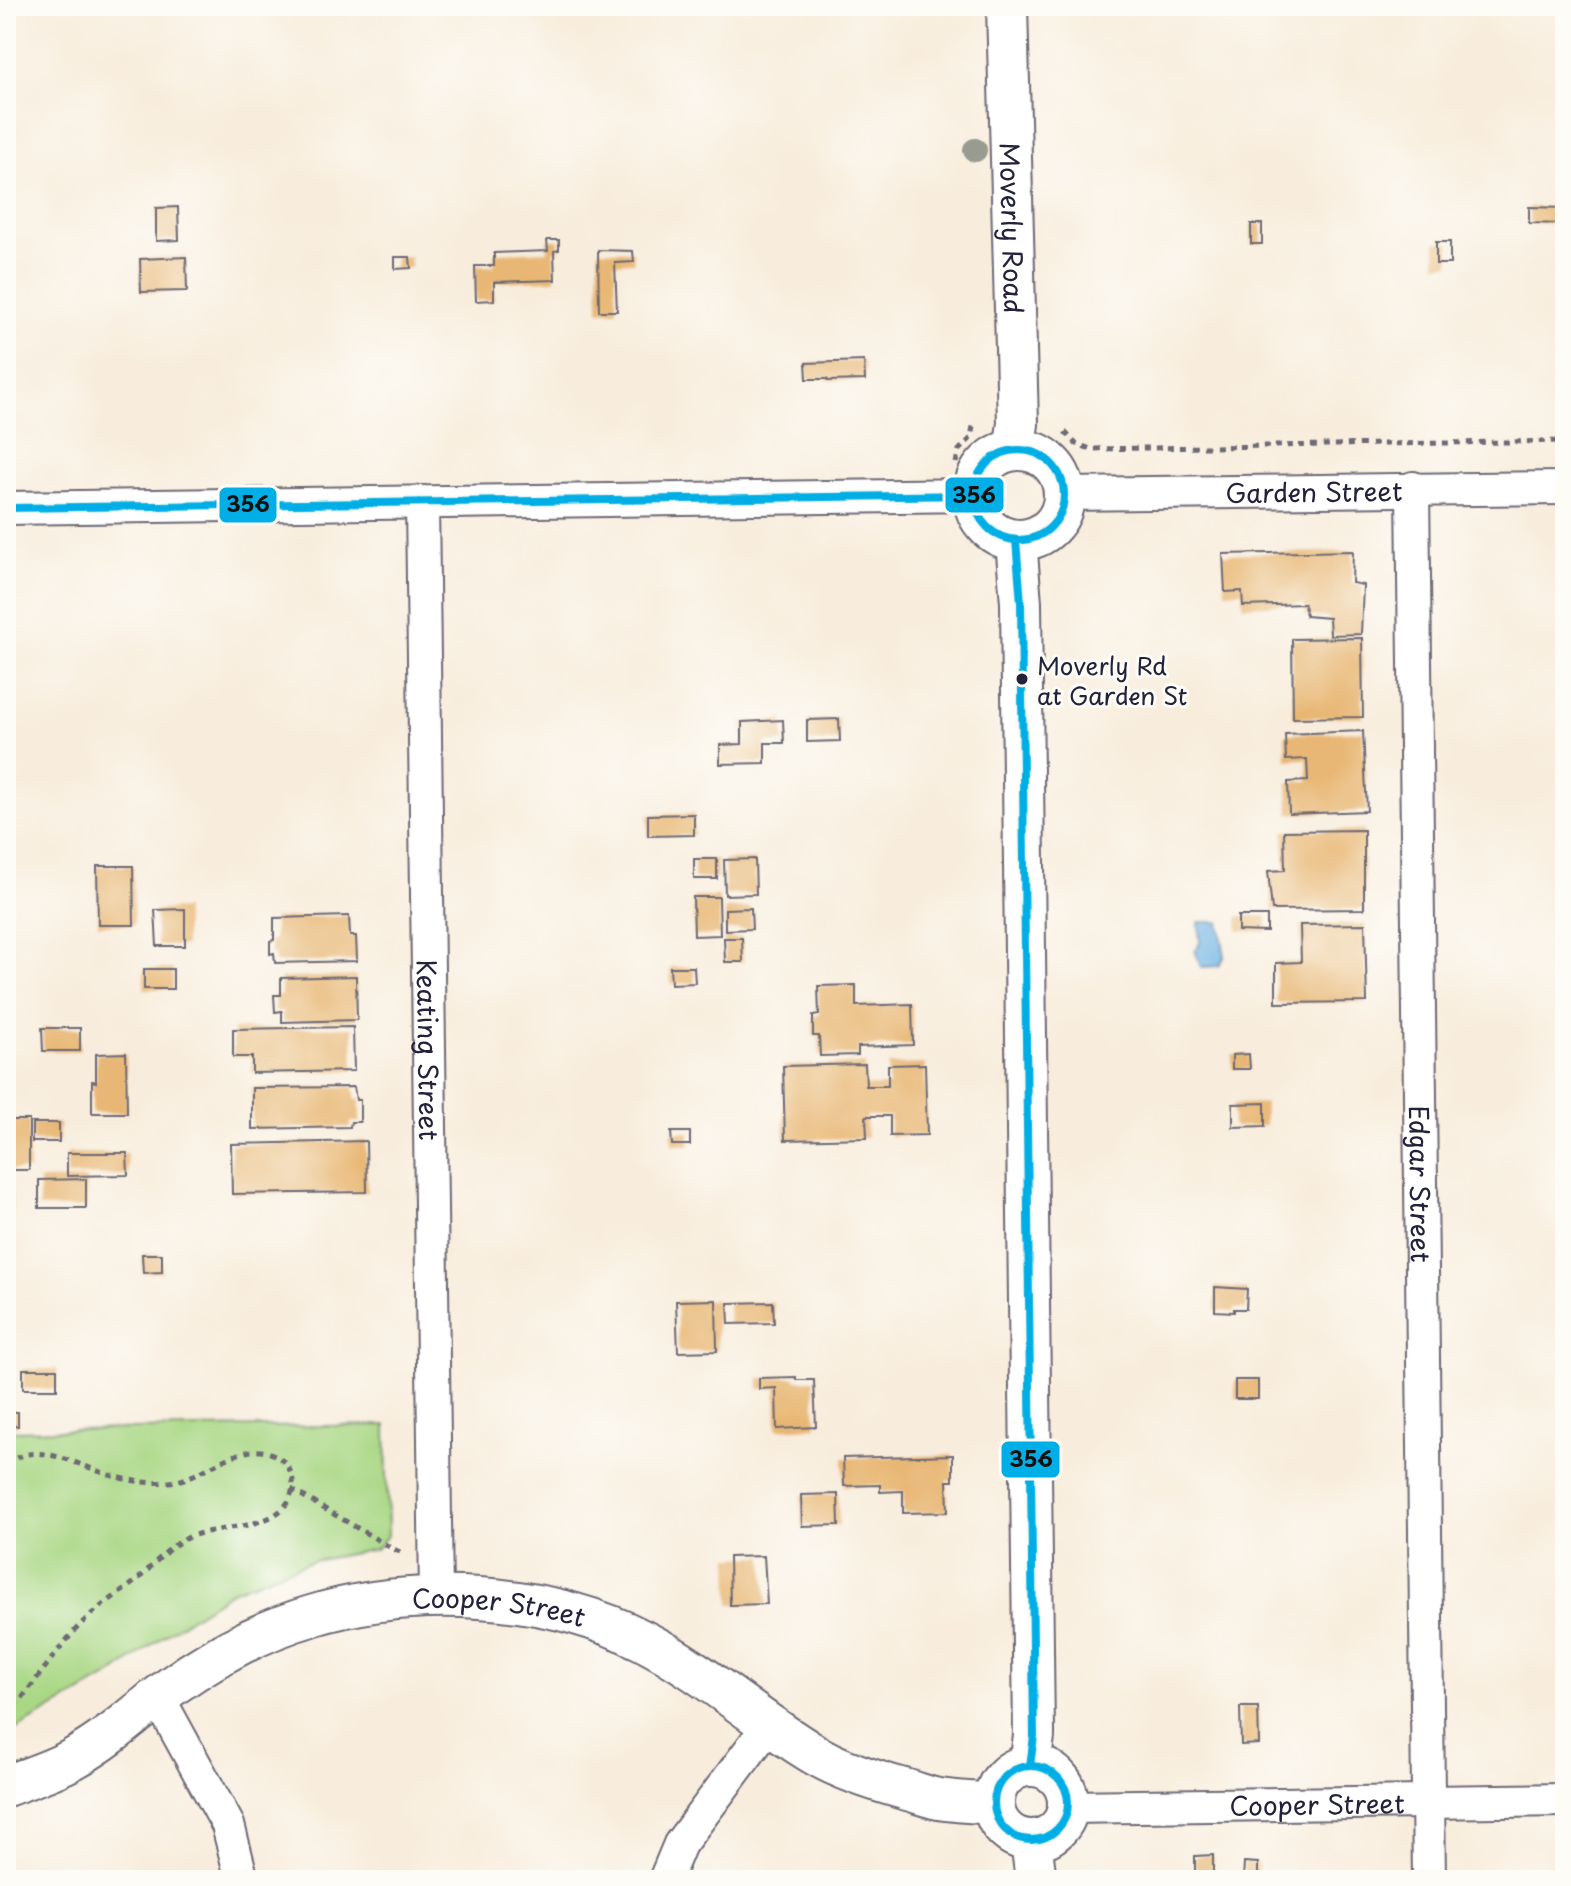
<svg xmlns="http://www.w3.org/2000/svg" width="1571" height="1886" viewBox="0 0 1571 1886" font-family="'Playpen Sans',sans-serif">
<rect width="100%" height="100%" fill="#fdfcf7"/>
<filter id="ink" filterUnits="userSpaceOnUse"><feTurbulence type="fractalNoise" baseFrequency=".0125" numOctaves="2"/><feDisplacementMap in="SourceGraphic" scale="16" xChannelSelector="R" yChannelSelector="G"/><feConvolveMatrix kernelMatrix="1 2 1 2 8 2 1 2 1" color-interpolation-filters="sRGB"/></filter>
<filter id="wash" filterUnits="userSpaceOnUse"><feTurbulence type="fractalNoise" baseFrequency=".006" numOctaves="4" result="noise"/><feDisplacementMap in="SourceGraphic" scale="32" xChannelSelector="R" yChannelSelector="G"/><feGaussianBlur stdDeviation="1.8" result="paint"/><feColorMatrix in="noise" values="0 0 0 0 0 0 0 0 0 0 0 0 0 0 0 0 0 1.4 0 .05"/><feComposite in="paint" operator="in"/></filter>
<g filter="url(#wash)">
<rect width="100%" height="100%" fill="#f8eddd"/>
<path fill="#a9d784" stroke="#667c60" stroke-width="2" d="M 386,1425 L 388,1535 L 376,1549 L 308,1562 L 234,1590 L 172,1630 L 111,1675 L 6,1735 L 6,1431 Z"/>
<path fill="#6eb3e4" stroke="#486a90" stroke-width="2" d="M 1199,922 L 1219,922 L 1225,956 L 1219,966 L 1201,967 L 1195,952 L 1200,943 Z"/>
<g id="blocks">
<g fill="#e8b775">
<path d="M 178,207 L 179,240 L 156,241 L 156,208 Z"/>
<path d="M 1529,207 L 1564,208 L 1564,224 L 1529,223 Z"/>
<rect x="1251" y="224" width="11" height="20"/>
<path d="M 547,240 L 559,240 L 559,250 L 554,251 L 555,280 L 494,282 L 494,300 L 476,301 L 475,266 L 494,266 L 494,253 L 548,251 Z"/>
<rect x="1436" y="242" width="14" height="22"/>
<path d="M 598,250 L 633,251 L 634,262 L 615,263 L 617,311 L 599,311 Z"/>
<path d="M 186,257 L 187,291 L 141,292 L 140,259 Z"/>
<path d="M 395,257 L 410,257 L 411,268 L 395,269 Z"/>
<path d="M 864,361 L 865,380 L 828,381 L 827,379 L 807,379 L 806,363 Z"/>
<path d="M 1353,551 L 1352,583 L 1363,585 L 1361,634 L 1330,635 L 1329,618 L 1306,616 L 1304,604 L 1243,606 L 1242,591 L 1225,592 L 1223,554 Z"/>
<path d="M 1362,638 L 1363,717 L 1293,718 L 1292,639 Z"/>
<path d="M 839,719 L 840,741 L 807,742 L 807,720 Z"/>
<path d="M 783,720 L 784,743 L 765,743 L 765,763 L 720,764 L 720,745 L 742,744 L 742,722 Z"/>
<path d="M 1363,731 L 1367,811 L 1289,814 L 1288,782 L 1308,781 L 1307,759 L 1286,760 L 1285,734 Z"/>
<path d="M 694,814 L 694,835 L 648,836 L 648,815 Z"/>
<path d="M 1364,830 L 1364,909 L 1272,910 L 1268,871 L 1285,870 L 1284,831 Z"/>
<rect x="694" y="859" width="23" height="20"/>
<path d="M 755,859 L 756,894 L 725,895 L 724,860 Z"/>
<path d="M 97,866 L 133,866 L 134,925 L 98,925 Z"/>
<path d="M 693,897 L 719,897 L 720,935 L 694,936 Z"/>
<path d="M 751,908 L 752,929 L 725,930 L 725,909 Z"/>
<path d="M 185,909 L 185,946 L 157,946 L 155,910 Z"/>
<path d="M 349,916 L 350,936 L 356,936 L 357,961 L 275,963 L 274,953 L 270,954 L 270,941 L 274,940 L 274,918 Z"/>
<path d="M 1238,916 L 1267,916 L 1267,932 L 1238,931 Z"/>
<path d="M 1365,924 L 1367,1002 L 1276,1003 L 1276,963 L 1301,962 L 1300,925 Z"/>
<path d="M 724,938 L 742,938 L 743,962 L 725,962 Z"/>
<path d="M 670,967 L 694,967 L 695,983 L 671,984 Z"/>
<rect x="144" y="969" width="29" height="20"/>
<path d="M 356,976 L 357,1020 L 282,1022 L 282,1011 L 275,1012 L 274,995 L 281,995 L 281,978 Z"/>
<path d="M 856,985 L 856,1006 L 912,1004 L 913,1045 L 858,1047 L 858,1055 L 820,1056 L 819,1036 L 813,1036 L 813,1016 L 819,1015 L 818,986 Z"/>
<path d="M 353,1027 L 354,1071 L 252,1073 L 252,1057 L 233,1057 L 233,1029 Z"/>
<path d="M 42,1028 L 80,1028 L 80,1051 L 43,1051 Z"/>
<path d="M 126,1053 L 127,1113 L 92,1113 L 92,1081 L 96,1082 L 96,1054 Z"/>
<path d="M 1249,1054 L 1250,1069 L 1232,1069 L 1232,1055 Z"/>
<path d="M 865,1064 L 866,1086 L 888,1086 L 888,1065 L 925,1064 L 927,1135 L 890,1136 L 890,1116 L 866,1116 L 867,1138 L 785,1140 L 783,1066 Z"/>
<path d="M 354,1087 L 356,1100 L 360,1100 L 360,1122 L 351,1122 L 350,1127 L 252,1129 L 252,1088 Z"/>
<path d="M 1265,1103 L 1265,1126 L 1233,1127 L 1233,1104 Z"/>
<rect x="6" y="1120" width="23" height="50"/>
<rect x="32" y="1123" width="27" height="19"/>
<path d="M 671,1132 L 690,1132 L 690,1145 L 672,1145 Z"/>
<path d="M 366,1141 L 367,1192 L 232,1194 L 231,1144 Z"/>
<path d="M 67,1153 L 127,1153 L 128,1175 L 67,1176 Z"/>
<path d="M 86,1179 L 86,1208 L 39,1208 L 39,1180 Z"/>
<rect x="6" y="1192" width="6" height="44"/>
<path d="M 142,1254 L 162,1254 L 162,1272 L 143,1273 Z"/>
<path d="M 1215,1287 L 1247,1289 L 1246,1309 L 1234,1309 L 1234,1312 L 1215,1311 Z"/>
<path d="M 716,1300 L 717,1351 L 678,1352 L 676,1301 Z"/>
<path d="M 773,1302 L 774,1323 L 729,1324 L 728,1303 Z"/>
<rect x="23" y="1369" width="34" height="20"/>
<path d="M 796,1377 L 796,1380 L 814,1380 L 816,1427 L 777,1429 L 776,1388 L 759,1389 L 759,1378 Z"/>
<rect x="1235" y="1380" width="23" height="19"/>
<rect x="6" y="1412" width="12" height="14"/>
<path d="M 953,1455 L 953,1481 L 947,1481 L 948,1512 L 903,1513 L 903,1491 L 880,1492 L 880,1485 L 844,1486 L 843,1458 Z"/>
<path d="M 838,1494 L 839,1525 L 802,1526 L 801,1495 Z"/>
<path d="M 764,1556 L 767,1604 L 730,1605 L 729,1557 Z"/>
<path d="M 1240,1707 L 1258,1707 L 1259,1744 L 1241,1745 Z"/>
<path d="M 1213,1855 L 1213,1880 L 1195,1880 L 1195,1856 Z"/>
<path d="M 1244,1862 L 1258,1863 L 1258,1880 L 1243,1880 Z"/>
</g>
</g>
</g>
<g filter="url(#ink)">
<use href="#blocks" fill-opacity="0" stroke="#6d6974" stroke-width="2"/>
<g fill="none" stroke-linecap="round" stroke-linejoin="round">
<defs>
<g id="minor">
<path id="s1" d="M 1413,488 L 1429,1880"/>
<path id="s2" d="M 1064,494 L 1565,488"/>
<path id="s3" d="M 422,502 L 436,1597"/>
<path d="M 6,508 L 974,495"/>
<path d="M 158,1697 L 228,1825 L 242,1880"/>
<path id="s4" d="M 1067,1807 L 1565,1800"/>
<path d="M 665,1880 L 680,1844 L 769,1725"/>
</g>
<g id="tertiary">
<path id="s5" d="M 1007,6 L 1018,424 L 1014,450"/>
<circle cx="1019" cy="495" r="45"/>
<path d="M 1016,540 L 1021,603 L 1034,1736 L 1030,1766"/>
<circle cx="1031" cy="1803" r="37"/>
<path id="s6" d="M 6,1786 C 28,1778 53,1770 73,1759 C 104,1742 129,1720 156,1698 C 201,1663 256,1632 311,1616 C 414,1585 546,1591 642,1640 C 706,1672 758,1722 819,1757 C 846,1772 875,1781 904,1789 C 916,1792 927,1797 939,1799 C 957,1802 976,1802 993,1804"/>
<path d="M 1031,1841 L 1036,1880"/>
</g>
</defs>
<use href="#minor" stroke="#6d6974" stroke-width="36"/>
<use href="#tertiary" stroke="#6d6974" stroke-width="44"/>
<g stroke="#6d6974" stroke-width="5" stroke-dasharray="6 6" stroke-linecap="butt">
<path d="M 1065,432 L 1076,444 L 1091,449 L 1565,441"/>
<path d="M 956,463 L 959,450 L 971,438 L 973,426"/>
<path d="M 6,1464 C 13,1460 20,1455 28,1454 C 53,1450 86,1468 110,1475 C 129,1481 150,1484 170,1482 C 206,1479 248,1430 283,1461 C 288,1465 293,1475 293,1482 C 293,1533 218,1524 189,1537 C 167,1547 154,1565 137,1580 C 120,1594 100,1605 84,1621 C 60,1645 40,1675 19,1702 L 6,1707"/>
<path d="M 291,1489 L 393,1549 L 405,1554"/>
</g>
<use href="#minor" stroke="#fff" stroke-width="32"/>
<use href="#tertiary" stroke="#fff" stroke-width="40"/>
<defs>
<g id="bus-1">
<circle cx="1019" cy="495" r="45"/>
<path d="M 6,508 L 974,495"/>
<path d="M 1016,540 L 1021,603 L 1034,1736 L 1030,1766"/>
<circle cx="1031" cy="1803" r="37"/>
</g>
</defs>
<use href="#bus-1" stroke="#fdfcf7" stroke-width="14"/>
<use href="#bus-1" stroke="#02aee6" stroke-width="8"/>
</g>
<circle fill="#989b90" cx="975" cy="150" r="12"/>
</g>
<circle fill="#22223b" stroke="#fdfcf7" stroke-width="3" cx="1022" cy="679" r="7"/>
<g text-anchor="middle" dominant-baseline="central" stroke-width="6" stroke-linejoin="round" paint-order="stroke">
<g font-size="24" fill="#22223b" stroke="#fdfcf7" text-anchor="start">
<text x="1037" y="665">Moverly Rd<tspan x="1037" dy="30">at Garden St</tspan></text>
</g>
<g font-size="26" fill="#22223b" stroke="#fdfcf7">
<text stroke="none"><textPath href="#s5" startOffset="222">Moverly Road</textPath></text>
<text stroke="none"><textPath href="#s2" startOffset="250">Garden Street</textPath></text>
<text stroke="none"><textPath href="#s3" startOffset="548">Keating Street</textPath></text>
<text stroke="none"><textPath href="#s1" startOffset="696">Edgar Street</textPath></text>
<text stroke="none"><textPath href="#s6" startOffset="542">Cooper Street</textPath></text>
<text stroke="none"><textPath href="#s4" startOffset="250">Cooper Street</textPath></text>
</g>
</g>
<g stroke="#fdfcf7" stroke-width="3">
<rect x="944" y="476" width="61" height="38" rx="8" fill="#02aee6"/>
<rect x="218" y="486" width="60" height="38" rx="8" fill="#02aee6"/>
<rect x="1000" y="1440" width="61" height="39" rx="8" fill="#02aee6"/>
</g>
<g font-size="22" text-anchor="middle" font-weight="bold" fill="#111">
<text x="974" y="503">356</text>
<text x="248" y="512">356</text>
<text x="1031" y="1467">356</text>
</g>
<rect width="1571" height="1886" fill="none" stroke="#fdfcf7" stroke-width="32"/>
</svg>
